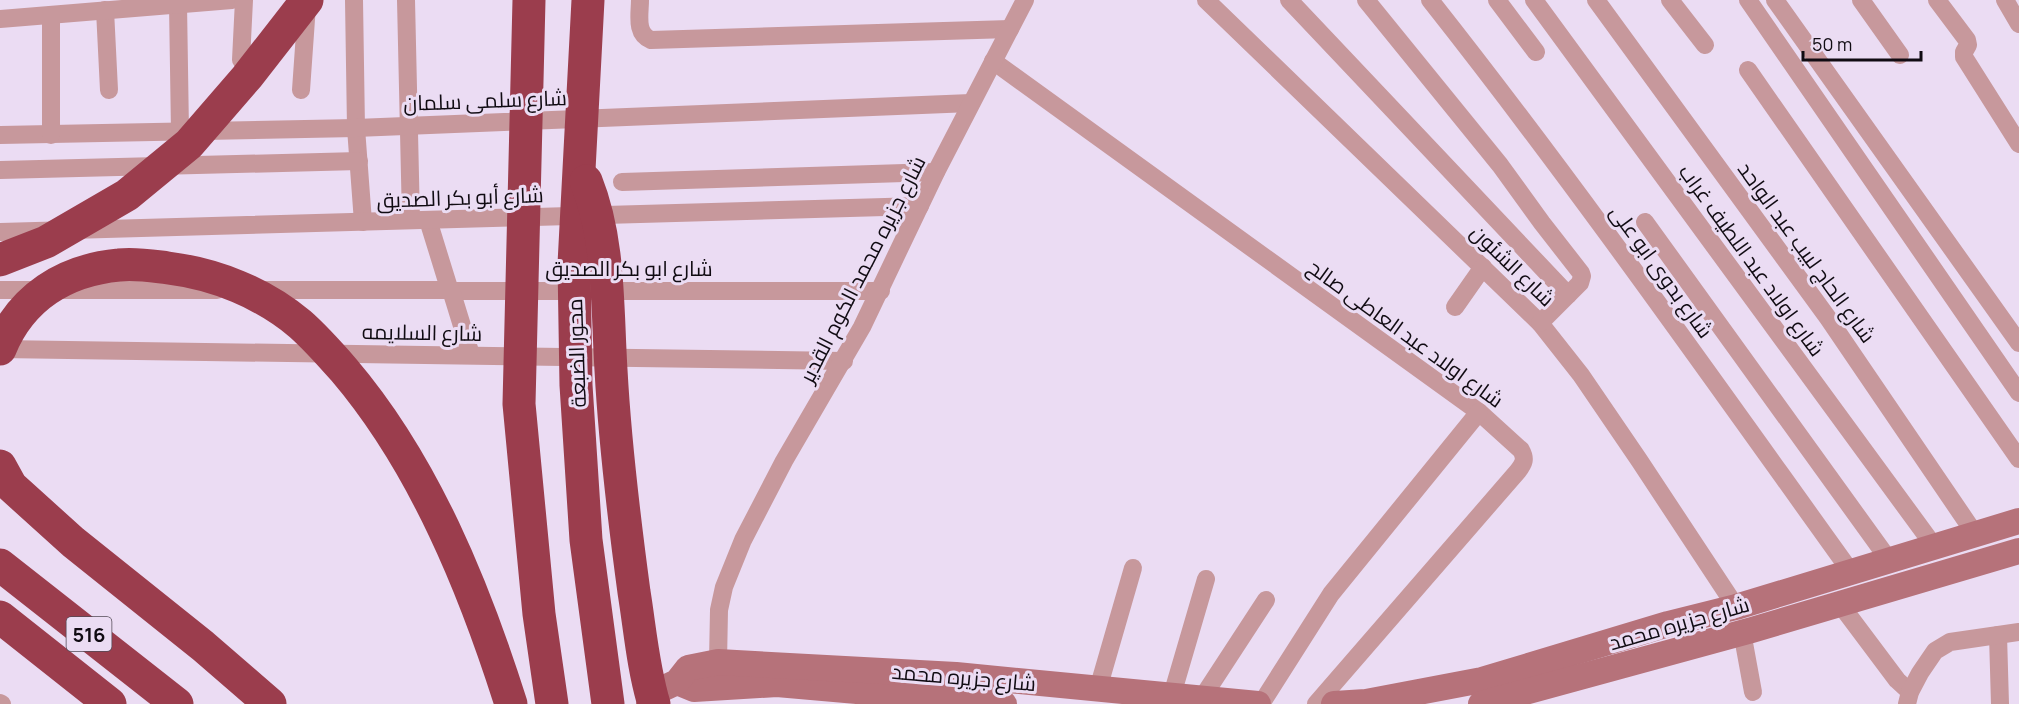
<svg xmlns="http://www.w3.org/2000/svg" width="2019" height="704" viewBox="0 0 2019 704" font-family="Manrope,Cairo,sans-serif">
<rect width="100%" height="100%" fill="#ebdcf3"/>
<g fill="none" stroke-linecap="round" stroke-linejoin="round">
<g stroke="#c7989c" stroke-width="18">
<path d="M 354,0 L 356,128 L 363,222"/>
<path d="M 406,0 L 411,220"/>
<path d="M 640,0 C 640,14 635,34 651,40 L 1010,29"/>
<path d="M 1206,0 L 1540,323 L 1581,375 L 1639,460 L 1736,607"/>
<path d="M 1289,0 L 1568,295"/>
<path d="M 1366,0 L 1500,165 L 1542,223 L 1581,273 L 1582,276 L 1580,283 L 1540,323"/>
<path d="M 1430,0 C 1577,186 1713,380 1851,572"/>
<path d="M 1497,0 L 1536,52"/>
<path d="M 1534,0 L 1934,546"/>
<path d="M 1596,0 L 1828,318 L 1975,534"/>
<path d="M 1670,0 L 1705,45"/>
<path d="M 1748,0 L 2019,393"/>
<path d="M 1775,0 L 2019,343"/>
<path d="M 1861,0 L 1900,55"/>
<path d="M 1937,0 L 1967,40 L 1968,45 L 1964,52 L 1964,57 L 2019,144"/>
<path d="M 2005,0 L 2019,24"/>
<path d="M 178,4 L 180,132"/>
<path d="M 105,10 L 109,90"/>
<path d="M 0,19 L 232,0"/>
<path d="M 241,60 L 244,0"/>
<path d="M 993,61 L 1479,412 L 1521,450 C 1526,459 1524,463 1518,471 L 1316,704"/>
<path d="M 1748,70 L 2019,459"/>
<path d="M 301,90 L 307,5"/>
<path d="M 0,135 L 356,128 L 971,103"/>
<path d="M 51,135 L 51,15"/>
<path d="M 0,170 L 359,161"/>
<path d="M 622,182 L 936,172"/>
<path d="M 428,220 L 449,288 L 454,291 L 881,291"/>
<path d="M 1645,222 L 1889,560"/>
<path d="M 0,232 L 920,206"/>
<path d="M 0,290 L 217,290"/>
<path d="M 257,290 L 451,290 L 471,355"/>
<path d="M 1455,307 L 1483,267"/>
<path d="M 0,349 L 844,361"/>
<path d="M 1840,604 L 1897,680 L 1910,692"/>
<path d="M 1742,632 L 1753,692"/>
<path d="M 1998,635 L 2000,704"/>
<path d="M 718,662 L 719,610 L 724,587 L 743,540 L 784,461 L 862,327 L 936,172 L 1025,0"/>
<path d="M 1098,689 L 1133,568"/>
<path d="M 1172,695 L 1206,579"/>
<path d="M 1202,698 L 1266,600"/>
<path d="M 0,703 L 2,704"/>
<path d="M 1261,704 L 1331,594 L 1479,412"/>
<path d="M 1907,704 L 1910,692 L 1920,673 L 1935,651 L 1950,642 L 2019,632"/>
</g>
<g stroke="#b6727a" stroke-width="26">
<path d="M 677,682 L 694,689 L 777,684 L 1004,704"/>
<path d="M 649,704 L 662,689 L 677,682 L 688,668 L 718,662 L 956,675 L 1258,704"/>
<path d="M 1334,704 L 1366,702 L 1482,680 L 1668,624 L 1736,607 L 2019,521"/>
<path d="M 1481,704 L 1752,630 L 2019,551"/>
</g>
<g stroke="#9b3d4d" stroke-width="33">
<path d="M 0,466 L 11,486 L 73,542 L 203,646 L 270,704"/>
<path d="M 0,565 L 177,704"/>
<path d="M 0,617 L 110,704"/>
</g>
<g stroke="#9b3d4d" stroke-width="33">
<path d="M 529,0 L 519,404 L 539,614 L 552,704"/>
<path d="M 588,0 L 574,264 L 576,385 L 586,540 L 608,704"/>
<path d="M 586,181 C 610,241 607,306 611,370 C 615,444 624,518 634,592 C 640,629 643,668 654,704"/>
<path d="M 0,260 L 46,242 L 127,195 L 189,144 L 247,77 L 307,0"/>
<path d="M 0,349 C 21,297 65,270 119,265 C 136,263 152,266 168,268 C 216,274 263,293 300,324 C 316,338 330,354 344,370 C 424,464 474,587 511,704"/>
</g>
</g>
<g text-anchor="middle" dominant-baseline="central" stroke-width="6" stroke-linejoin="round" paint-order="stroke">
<rect fill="#ebdcf3" stroke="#524a56" stroke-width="1.5" x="66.5" y="617" width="45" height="34" rx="4.5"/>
<g font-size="20" font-weight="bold" fill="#100b12">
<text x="89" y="634">516</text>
</g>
<g font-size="21" fill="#100b12" stroke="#ebdcf3">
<text transform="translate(485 100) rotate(-2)">شارع سلمى سلمان</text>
<text transform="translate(460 197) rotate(-2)">شارع أبو بكر الصديق</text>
<text transform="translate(1807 252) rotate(54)">شارع الحاج لبيب عبد الواحد</text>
<text transform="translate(1752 260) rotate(54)">شارع اولاد عبد اللطيف غراب</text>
<text transform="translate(1513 265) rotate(44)">شارع الشئون</text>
<text x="629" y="268">شارع ابو بكر الصديق</text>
<text transform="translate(862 269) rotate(-63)">شارع جزيره محمد الكوم القدير</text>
<text transform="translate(1662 271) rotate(54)">شارع بدوى ابو على</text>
<text transform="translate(422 332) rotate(1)">شارع السلايمه</text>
<text transform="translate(1406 333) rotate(36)">شارع اولاد عبد العاطى صالح</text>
<text transform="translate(576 353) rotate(-92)">محور الضبعة</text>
<text transform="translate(1679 623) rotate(-16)">شارع جزيره محمد</text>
<text transform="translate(964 677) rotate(5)">شارع جزيره محمد</text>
</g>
</g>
<path d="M1803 51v9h118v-9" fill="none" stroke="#100b12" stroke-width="3"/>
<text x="1812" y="51" font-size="18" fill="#100b12" stroke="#ebdcf3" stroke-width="4.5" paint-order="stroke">50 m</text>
</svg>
